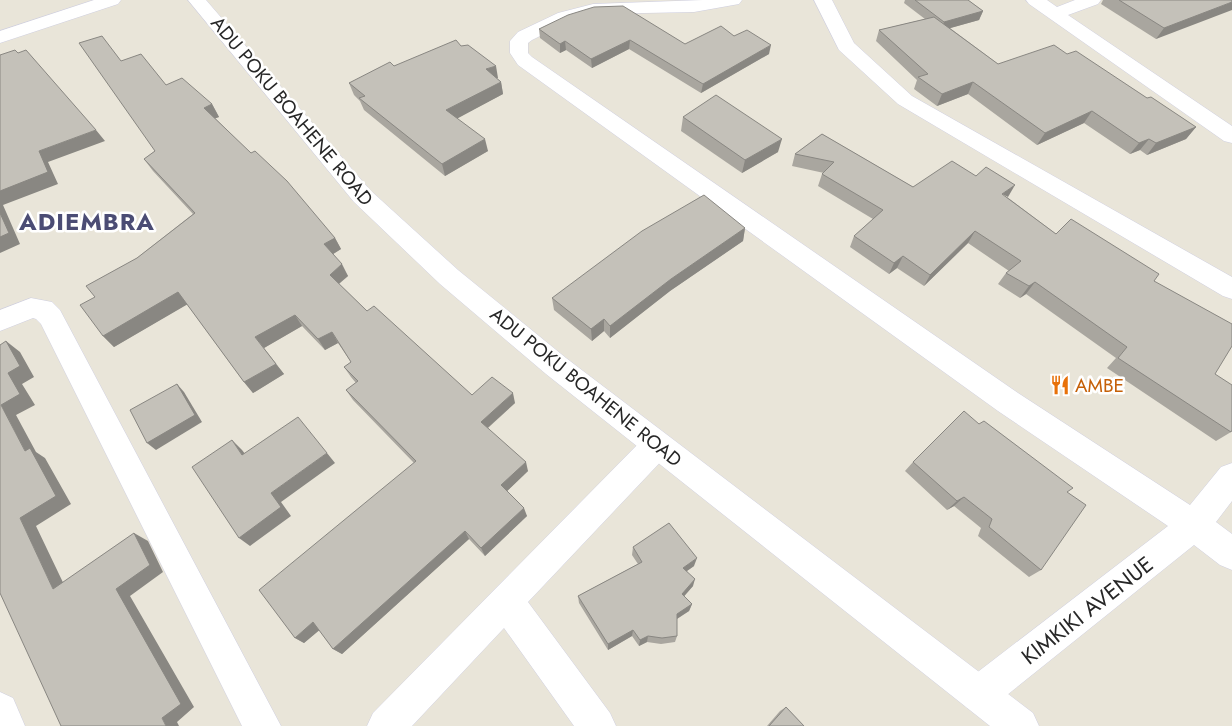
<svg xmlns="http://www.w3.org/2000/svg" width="1232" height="726" viewBox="0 0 1232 726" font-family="Jost,sans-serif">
<rect width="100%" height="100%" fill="#e9e5d9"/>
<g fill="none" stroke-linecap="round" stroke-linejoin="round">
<defs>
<g id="minor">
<path d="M 94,0 L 121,0 L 118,4 L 0,43 L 0,31 Z"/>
<path d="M 703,0 L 742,0 L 739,4 L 694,12 L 594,14 L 570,21 L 532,40 L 528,43 L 528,53 L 532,57 L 1018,393 L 1190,505 L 1221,467 L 1232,463 L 1232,501 L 1216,522 L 1232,534 L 1232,570 L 1220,565 L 1194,545 L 992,707 L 979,712 L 966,707 L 961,694 L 966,681 L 1168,526 L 998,411 L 518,65 L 510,53 L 510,41 L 518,32 L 558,13 L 593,4 Z"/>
<path d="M 814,0 L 832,0 L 854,43 L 912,96 L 1232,277 L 1232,299 L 1223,296 L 898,104 L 839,50 Z"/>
<path d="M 1026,0 L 1047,0 L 1057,7 L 1075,0 L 1101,0 L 1098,4 L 1068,15 L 1232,126 L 1232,143 L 1224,141 L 1029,4 Z"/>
<path d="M 31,298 L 52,302 L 60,310 L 281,726 L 242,726 L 41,324 L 36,319 L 33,318 L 0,331 L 0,310 Z"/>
<path d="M 657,432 L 668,436 L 672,445 L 668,454 L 528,602 L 610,713 L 616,726 L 574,726 L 504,628 L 412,726 L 367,726 L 373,713 L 646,436 Z"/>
<path d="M 0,692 L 13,698 L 25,726 L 0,726 Z"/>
</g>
<path id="tertiary" d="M 188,0 L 206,0 L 370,190 L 458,270 L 566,358 L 1033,713 L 1039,726 L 990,726 L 546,374 L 440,284 L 354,202 Z"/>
</defs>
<use href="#minor" stroke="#cfcfe0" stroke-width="1"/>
<use href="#tertiary" stroke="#cfcfe0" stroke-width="1"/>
<use href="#minor" fill="#fff" fill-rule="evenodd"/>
<use href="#tertiary" fill="#fff" fill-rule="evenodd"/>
</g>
<g fill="#a9a69f">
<path d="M 905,0 L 968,0 L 983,11 L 979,20 L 950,28 L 998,64 L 1067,54 L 1147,98 L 1196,127 L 1186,139 L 1147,155 L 1140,150 L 1130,154 L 1084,123 L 1037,145 L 968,94 L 937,106 L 914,89 L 917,80 L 876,41 L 879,30 L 925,19 L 904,3 Z"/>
<path d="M 1103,0 L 1232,0 L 1156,39 L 1101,4 Z"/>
<path d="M 539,29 L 685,44 L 734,36 L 769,54 L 701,93 L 629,49 L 592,68 L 566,50 L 560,53 L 540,38 Z"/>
<path d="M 461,46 L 501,82 L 503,94 L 457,118 L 488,151 L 445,176 L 364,110 L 360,101 L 354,95 L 349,83 L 394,66 Z"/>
<path d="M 121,61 L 166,85 L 212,104 L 219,117 L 215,118 L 335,238 L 341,249 L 333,254 L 348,276 L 339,284 L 367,311 L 472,395 L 515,403 L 488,428 L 528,471 L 507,491 L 527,516 L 485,556 L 469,539 L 342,654 L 333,649 L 319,630 L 304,643 L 295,638 L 414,463 L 353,400 L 346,390 L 356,383 L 351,377 L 344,367 L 351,362 L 338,343 L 325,350 L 302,326 L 264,348 L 284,374 L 253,393 L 244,382 L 187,304 L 114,347 L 103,336 L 95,297 L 137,258 L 193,214 L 153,171 L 144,159 L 155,151 Z"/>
<path d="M 683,117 L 778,152 L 742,173 L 681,131 Z"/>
<path d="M 822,134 L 913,187 L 1007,197 L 1056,234 L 1154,281 L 1215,374 L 1231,432 L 1216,441 L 1107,368 L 1116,358 L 1026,294 L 1020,298 L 998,284 L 1006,273 L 1009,271 L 968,243 L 924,286 L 897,268 L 889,274 L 850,247 L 854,236 L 873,219 L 818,186 L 822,174 L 824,173 L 792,166 L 795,154 Z"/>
<path d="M 745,228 L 743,241 L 670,291 L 610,338 L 604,331 L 592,341 L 554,310 L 552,298 Z"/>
<path d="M 979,424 L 1067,492 L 1041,570 L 1029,577 L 978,536 L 981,528 L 954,506 L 947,510 L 905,471 L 913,462 Z"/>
<path d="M 633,547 L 694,566 L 687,571 L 693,586 L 684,596 L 692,604 L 689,611 L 677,619 L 677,636 L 675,642 L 661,644 L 647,642 L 639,646 L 632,636 L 608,650 L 579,603 L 578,596 L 638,564 L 632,555 Z"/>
<path d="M 786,707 L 804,726 L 767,726 L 780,711 Z"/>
</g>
<g fill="#898782">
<path d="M 1232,2 L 1232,10 L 1156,39 L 1164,28 Z"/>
<path d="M 983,11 L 979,20 L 940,31 L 944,22 Z"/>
<path d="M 630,40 L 629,49 L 592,68 L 591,59 Z"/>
<path d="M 565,41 L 566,50 L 560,53 L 560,44 Z"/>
<path d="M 771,45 L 769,54 L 701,93 L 703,84 Z"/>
<path d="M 496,66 L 498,78 L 488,82 L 486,69 Z"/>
<path d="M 501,82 L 503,94 L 449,123 L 446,110 Z"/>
<path d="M 973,82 L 968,94 L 937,106 L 942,94 Z"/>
<path d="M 212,104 L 219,117 L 211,120 L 204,108 Z"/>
<path d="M 1092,111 L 1084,123 L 1037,145 L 1045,133 Z"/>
<path d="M 1196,127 L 1186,139 L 1147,155 L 1156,143 Z"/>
<path d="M 96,130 L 105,141 L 48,162 L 58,184 L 3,205 L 20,244 L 0,253 L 0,191 L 39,151 Z"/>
<path d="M 485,139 L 488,151 L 445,176 L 442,164 Z"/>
<path d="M 782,139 L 778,152 L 742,173 L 745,160 Z"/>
<path d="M 1149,139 L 1140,150 L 1130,154 L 1139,143 Z"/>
<path d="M 1015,185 L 1008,197 L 1002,194 Z"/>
<path d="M 745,228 L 743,241 L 670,291 L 610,338 L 610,326 L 671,279 Z"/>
<path d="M 975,231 L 968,243 L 924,286 L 930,275 Z"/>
<path d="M 335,238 L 341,249 L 330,256 L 324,244 Z"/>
<path d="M 903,256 L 897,268 L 889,274 L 894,263 Z"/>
<path d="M 342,264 L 348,276 L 336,286 L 330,275 Z"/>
<path d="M 1035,282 L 1026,294 L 1020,298 L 1029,286 Z"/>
<path d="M 178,292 L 188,304 L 114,347 L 103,336 Z"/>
<path d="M 295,315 L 302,326 L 264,348 L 255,337 Z"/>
<path d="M 604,319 L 604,331 L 592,341 L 591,329 Z"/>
<path d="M 332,332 L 338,343 L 325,350 L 318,339 Z"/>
<path d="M 6,341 L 20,352 L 34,377 L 22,384 L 35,405 L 16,415 L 36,452 L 45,458 L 71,504 L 36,526 L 69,595 L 53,589 L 20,518 L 25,451 L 1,405 L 8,373 Z"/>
<path d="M 276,364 L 284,374 L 253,393 L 244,382 Z"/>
<path d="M 177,384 L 184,392 L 202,422 L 156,450 L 147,443 Z"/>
<path d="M 513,393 L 515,403 L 484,431 L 481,422 Z"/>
<path d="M 232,440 L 242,450 L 253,464 L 242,455 Z"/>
<path d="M 327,453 L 335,463 L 281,502 L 291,516 L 250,546 L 239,538 L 271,493 Z"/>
<path d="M 526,462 L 528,471 L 504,494 L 501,485 Z"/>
<path d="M 964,497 L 954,506 L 947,510 L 957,501 Z"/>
<path d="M 524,508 L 527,516 L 485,556 L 481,548 Z"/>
<path d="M 465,531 L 469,539 L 342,654 L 333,649 Z"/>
<path d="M 134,533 L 148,541 L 163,572 L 130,596 L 194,707 L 177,722 L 179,726 L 166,726 L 162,718 L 116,589 Z"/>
<path d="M 697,558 L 694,566 L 681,575 L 683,568 Z"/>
<path d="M 695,579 L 693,586 L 680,601 L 682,594 Z"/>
<path d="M 692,604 L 689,611 L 675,620 L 677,614 Z"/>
<path d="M 313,622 L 322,628 L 304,643 L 295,638 Z"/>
<path d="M 633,630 L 632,636 L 608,650 L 608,644 Z"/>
<path d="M 648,636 L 647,642 L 639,646 L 640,640 Z"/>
</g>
<g fill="#c4c1b9" stroke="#898782">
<path d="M 915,0 L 968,0 L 983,11 L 944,22 Z"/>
<path d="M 1119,0 L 1232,0 L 1232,2 L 1164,28 Z"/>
<path d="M 623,6 L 685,44 L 721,26 L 734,36 L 747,30 L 771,45 L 703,84 L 630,40 L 591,59 L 565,41 L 560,44 L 539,29 L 568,15 L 594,7 Z"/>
<path d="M 934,17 L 998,64 L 1054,45 L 1067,54 L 1076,51 L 1147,98 L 1151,97 L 1196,127 L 1156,143 L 1149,139 L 1139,143 L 1092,111 L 1045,133 L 973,82 L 942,94 L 918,77 L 928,74 L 879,30 Z"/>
<path d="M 102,36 L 121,61 L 141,54 L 166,85 L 182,78 L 212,104 L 204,108 L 251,153 L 255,151 L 287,181 L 335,238 L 324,244 L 342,264 L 330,275 L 367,311 L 374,306 L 472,395 L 492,377 L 513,393 L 481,422 L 526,462 L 501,485 L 524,508 L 481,548 L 465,531 L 333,649 L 313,622 L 295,638 L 259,590 L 416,461 L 346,390 L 358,381 L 344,367 L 351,362 L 332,332 L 318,339 L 295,315 L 255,337 L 276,364 L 244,382 L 178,292 L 103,336 L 80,305 L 95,297 L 86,286 L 137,258 L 195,213 L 144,159 L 155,151 L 79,43 Z"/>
<path d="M 456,40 L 461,46 L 468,45 L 496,66 L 486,69 L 501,82 L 446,110 L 485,139 L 442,164 L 359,98 L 365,96 L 349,83 L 390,62 L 394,66 Z"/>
<path d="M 15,50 L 18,53 L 26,50 L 96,130 L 39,151 L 48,172 L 0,191 L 0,55 Z"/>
<path d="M 716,95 L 782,139 L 745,160 L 683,117 Z"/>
<path d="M 822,134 L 913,187 L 952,161 L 976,176 L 986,167 L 1015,185 L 1002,194 L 1056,234 L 1071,219 L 1159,274 L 1154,281 L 1232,324 L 1232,346 L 1215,374 L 1232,385 L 1232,430 L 1231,432 L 1118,358 L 1127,347 L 1035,282 L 1029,286 L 1006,273 L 1021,261 L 975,231 L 930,275 L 903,256 L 894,263 L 854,236 L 883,210 L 822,174 L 834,162 L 795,154 Z"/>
<path d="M 704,195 L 745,228 L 671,279 L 610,326 L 604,319 L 591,329 L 552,298 L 642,231 Z"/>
<path d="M 0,213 L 9,233 L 0,237 Z"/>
<path d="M 6,341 L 20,366 L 8,373 L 20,394 L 1,405 L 25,451 L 30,448 L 56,496 L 20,518 L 53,589 L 134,533 L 150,565 L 116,589 L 181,704 L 162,718 L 166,726 L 61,726 L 0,593 L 0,345 Z"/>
<path d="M 177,384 L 195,415 L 147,443 L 130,410 Z"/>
<path d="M 964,411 L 979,424 L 984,421 L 1073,488 L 1067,492 L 1086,505 L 1041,570 L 989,527 L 992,519 L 964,497 L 957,501 L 913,462 Z"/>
<path d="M 298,417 L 327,453 L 271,493 L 281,507 L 239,538 L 192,467 L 232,440 L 242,455 Z"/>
<path d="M 669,523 L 697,558 L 683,568 L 695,579 L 682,594 L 692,604 L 677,614 L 677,636 L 662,638 L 648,636 L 640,640 L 633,630 L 608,644 L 578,596 L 642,562 L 633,547 Z"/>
<path d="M 786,707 L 804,726 L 769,726 Z"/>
</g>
<defs>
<symbol id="restaurant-bare" viewBox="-9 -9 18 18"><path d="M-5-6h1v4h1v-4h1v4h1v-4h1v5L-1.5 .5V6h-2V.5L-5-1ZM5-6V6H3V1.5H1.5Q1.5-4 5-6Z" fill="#e8710a" stroke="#fff" stroke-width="2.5" paint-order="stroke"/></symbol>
</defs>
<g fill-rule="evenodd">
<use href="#restaurant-bare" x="1046" y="371" width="28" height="28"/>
</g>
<g text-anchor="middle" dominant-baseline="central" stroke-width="5" stroke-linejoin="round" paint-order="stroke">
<g font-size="19" fill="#272727" stroke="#fff">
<text transform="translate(292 111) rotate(50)">ADU POKU BOAHENE ROAD</text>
<text transform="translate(586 387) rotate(39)">ADU POKU BOAHENE ROAD</text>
</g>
<g font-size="19" fill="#c56008" stroke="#fff" text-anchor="start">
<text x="1075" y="385">AMBE</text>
</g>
<g font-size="22" fill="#272727" stroke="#fff">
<text transform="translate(1087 610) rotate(-38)">KIMKIKI AVENUE</text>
</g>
<g font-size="24" font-weight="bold" letter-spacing="1" fill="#4b4c74" stroke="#fff">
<text x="87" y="221">ADIEMBRA</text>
</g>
</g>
</svg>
